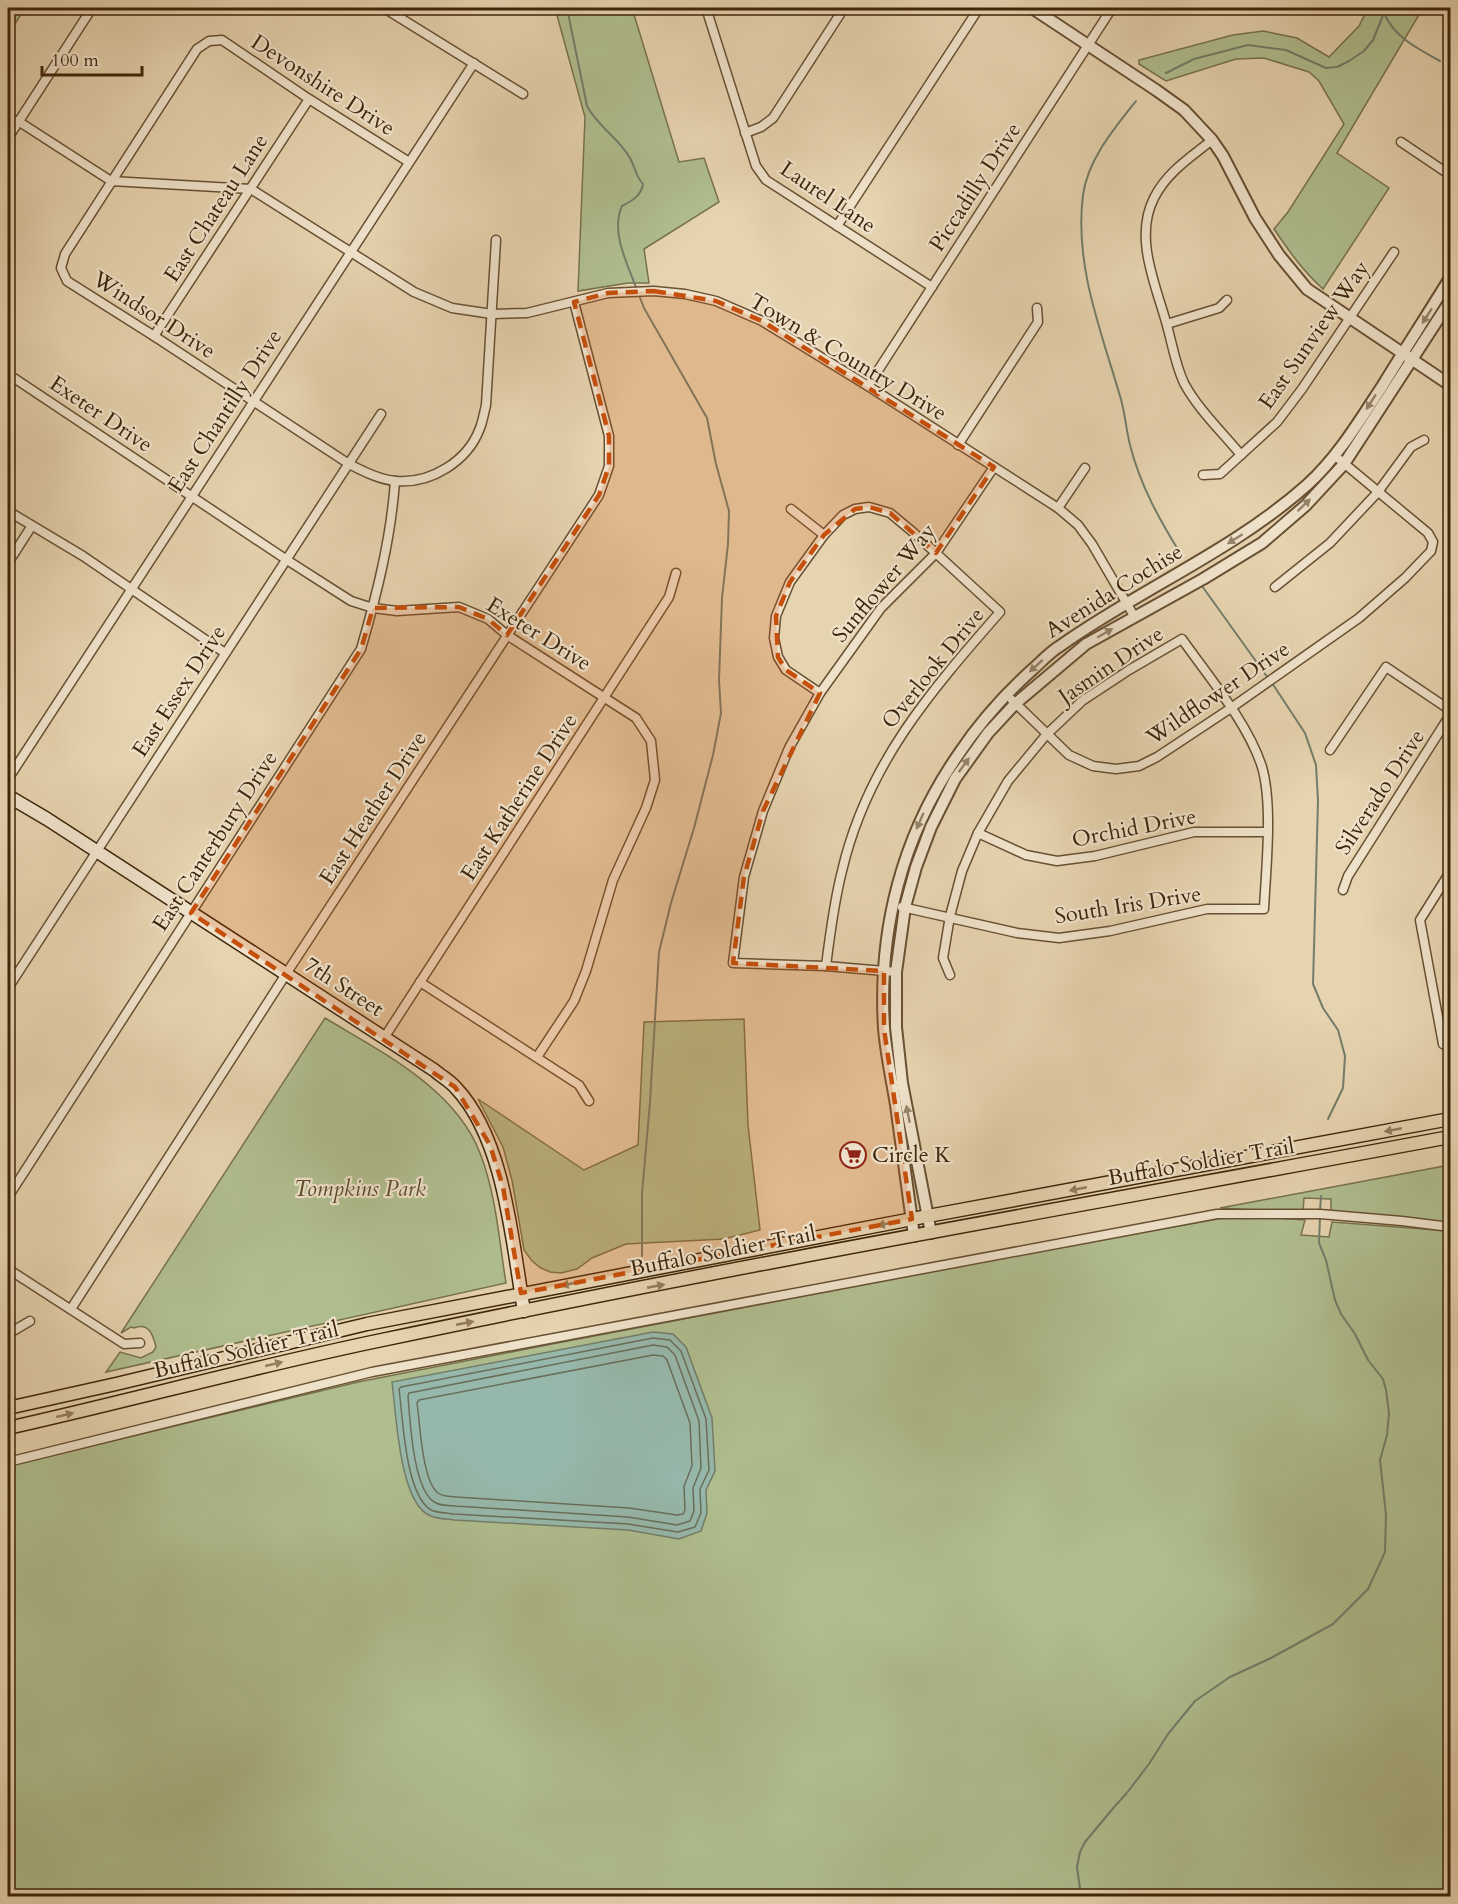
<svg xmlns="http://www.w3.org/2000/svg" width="1458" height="1904" viewBox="0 0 1458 1904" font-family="Cardo,serif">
<rect width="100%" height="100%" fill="#e6d3af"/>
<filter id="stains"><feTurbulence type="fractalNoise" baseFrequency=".00333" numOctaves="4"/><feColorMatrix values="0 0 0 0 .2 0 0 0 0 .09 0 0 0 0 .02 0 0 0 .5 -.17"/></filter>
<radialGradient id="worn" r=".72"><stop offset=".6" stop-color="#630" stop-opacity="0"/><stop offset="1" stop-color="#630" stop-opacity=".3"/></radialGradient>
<g fill="#b0be8f" stroke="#77724c" stroke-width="1.5">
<path d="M 8,8 L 25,8 L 8,35 Z"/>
<path d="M 555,8 L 593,8 L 594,11 L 605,8 L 632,8 L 679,162 L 704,158 L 719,202 L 644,249 L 649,283 L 628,283 L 578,291 L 585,117 Z"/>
<path d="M 1368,8 L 1423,8 L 1337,153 L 1389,188 L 1323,289 C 1303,271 1289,251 1274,229 L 1288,212 L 1344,124 L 1319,81 L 1309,72 L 1264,58 L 1236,59 L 1166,81 L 1139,64 L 1139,60 L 1233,35 L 1263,31 L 1297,38 L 1329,57 L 1359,26 Z"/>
<path d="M 325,1018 C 381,1052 455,1088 480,1153 C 496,1194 499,1240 506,1283 L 106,1372 L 120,1352 L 141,1358 L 153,1352 L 156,1347 C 153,1335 149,1322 134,1328 L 131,1327 L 121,1333 Z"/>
<path d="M 744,1019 L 748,1125 L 760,1230 L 724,1239 L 626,1244 L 592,1258 L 577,1269 L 561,1273 L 550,1272 L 541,1268 L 532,1261 L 524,1250 L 512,1180 L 503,1147 L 478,1099 L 584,1170 L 638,1145 L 644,1022 Z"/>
<path d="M 1450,1165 L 1450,1224 L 1331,1214 L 1331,1199 L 1304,1198 L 1303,1213 L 1220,1208 Z"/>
<path d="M 1223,1218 L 1277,1218 L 1305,1220 L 1301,1235 L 1329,1237 L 1332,1222 L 1450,1231 L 1450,1896 L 8,1896 L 8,1466 L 358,1382 L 547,1345 L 1103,1239 Z"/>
</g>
<path fill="#96b8ab" stroke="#737d6a" stroke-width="1.5" d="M 653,1332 L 673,1334 L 686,1347 L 712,1418 L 715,1471 L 706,1490 L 707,1513 L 701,1531 L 679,1539 L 628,1530 L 454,1520 C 447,1519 437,1519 431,1516 C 399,1505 396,1411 392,1382 Z"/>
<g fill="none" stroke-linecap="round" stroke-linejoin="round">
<g stroke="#6a6e5a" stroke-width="1.5">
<path d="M 653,1338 L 670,1340 L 681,1351 L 706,1419 L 709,1470 L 700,1489 L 701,1513 L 695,1527 L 678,1532 L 628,1524 L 454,1514 C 448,1513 437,1513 431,1510 C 405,1494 403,1418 399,1389 L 401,1387 Z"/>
<path d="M 653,1345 L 667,1347 L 675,1355 L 699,1421 L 701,1468 L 693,1488 L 694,1511 L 690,1521 L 677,1525 L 628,1517 L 455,1506 C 450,1505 441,1506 436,1503 C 413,1493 410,1419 408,1396 L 409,1393 Z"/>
<path d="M 653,1355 L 663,1356 L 667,1360 L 690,1423 L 692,1466 L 684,1486 L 685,1510 L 683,1514 L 677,1515 L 629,1508 L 456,1497 C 450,1496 443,1497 438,1493 C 422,1481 420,1423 417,1403 L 419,1400 Z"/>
</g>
<g stroke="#737d6a" stroke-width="2">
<path d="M 567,8 L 587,106 C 597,126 618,137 630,158 C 635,167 636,177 643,184 C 641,196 632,201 622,206 C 610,232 628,265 637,290"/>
<path d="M 1384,13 C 1394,37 1418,49 1440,61"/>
<path d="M 1166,73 L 1194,59 L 1248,45 L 1286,50 L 1326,68 L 1337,67 L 1349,61 L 1364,51 L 1373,40 L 1386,8"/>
<path d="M 1136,101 C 1114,129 1088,159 1083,195 C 1074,264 1101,331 1120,396 C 1125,412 1126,429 1130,445 C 1140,485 1160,521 1182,556"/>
<path d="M 639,295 L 644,308 L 707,418 L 716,464 L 729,511 L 728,544 L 722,598 L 719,680 L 721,713 L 713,755 L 694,828 L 671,903 L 659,952 L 650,1102 L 642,1194 L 642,1256"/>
<path d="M 1202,586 L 1268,678"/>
<path d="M 1272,683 L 1305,733 L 1316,765 L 1318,801 L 1313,984 L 1323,1008 L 1338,1030 L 1345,1056 L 1343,1088 L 1328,1119"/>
<path d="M 1320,1211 L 1321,1196"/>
<path d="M 1081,1896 L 1077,1867 L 1080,1852 L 1085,1842 L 1115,1806 L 1126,1794 L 1149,1764 L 1168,1734 L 1195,1701 L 1230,1677 L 1271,1658 L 1333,1624 L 1368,1589 L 1385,1552 L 1386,1515 L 1380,1460 L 1387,1435 L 1389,1413 L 1386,1390 L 1383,1379 L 1368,1360 L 1355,1334 L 1341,1314 L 1335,1300 L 1326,1260 L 1319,1243 L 1320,1217"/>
</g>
<defs>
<g id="minor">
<path d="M 384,8 L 523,94"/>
<path d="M 706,8 L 756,166 L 766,180 L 932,287"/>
<path d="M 18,121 L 111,181 L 251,189 L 414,292 L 452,308 L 492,314 L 527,313 L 608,293 L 654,291 L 685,294 L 716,301 L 762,321 L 868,386 L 1058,508 L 1078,525 L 1092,544 L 1134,616"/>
<path d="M 745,133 L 761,127 L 773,118 L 844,8"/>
<path d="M 8,138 L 92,8"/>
<path d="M 1212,140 C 1191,157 1167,172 1154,198 C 1134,237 1155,283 1166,322 C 1172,342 1175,364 1184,383 C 1197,408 1223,433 1241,455"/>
<path d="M 1401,142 L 1450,175"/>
<path d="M 409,162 L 309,99 L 222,40 L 209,41 L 197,49 L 65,254 L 61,268 L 67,281 L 154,336 L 349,464 C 363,471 380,480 396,481 C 431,484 468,461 480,428 C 483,420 484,413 486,405 L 496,240"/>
<path d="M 1445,171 L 1450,163"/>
<path d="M 837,226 L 979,8"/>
<path d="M 1167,324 L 1219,308 L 1227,300"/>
<path d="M 154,336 L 309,99"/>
<path d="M 8,374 L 287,560 L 351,601 L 373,608 L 397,611 L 459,607 L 488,619 L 507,635 L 636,718 L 651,741 L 655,780 L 646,808 L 613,880 L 586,971 L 574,1001 L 537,1057"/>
<path d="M 868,386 L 1112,8"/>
<path d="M 958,445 L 1038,322 L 1037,308"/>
<path d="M 1203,475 L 1220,474 L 1277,422 L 1302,389 L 1394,252"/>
<path d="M 1058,508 L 1085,468"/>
<path d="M 791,509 L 824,535"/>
<path d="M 8,511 L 83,556 L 225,653"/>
<path d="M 8,563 L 31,527"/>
<path d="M 1275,587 L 1330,543 L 1378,492 L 1411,447 L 1424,440"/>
<path d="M 820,693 L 786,670 L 778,657 L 774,638 L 776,616 L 790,582 L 824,535 L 843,515 L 855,509 L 869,507 L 890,513 L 914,533 L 1000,612 C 930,692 867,764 842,871 C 834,902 830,934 826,966"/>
<path d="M 1012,700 L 1069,755 L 1093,766 L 1116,769 L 1139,766 L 1157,757 L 1231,708 L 1359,618 L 1405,578 L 1431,551 L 1433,542 L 1428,533 L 1334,455"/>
<path d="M 1330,750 L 1386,667 L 1450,710"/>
<path d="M 8,779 L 474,63"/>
<path d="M 978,833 L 1026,855 L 1057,861 L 1095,856 L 1194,832 L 1267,832"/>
<path d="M 1343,890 L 1348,876 L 1450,715"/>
<path d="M 902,907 L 1017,933 L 1059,938 L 1110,931 L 1207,909 L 1264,909 C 1266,868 1273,805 1262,767 C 1248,723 1208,676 1182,639 L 1129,670 L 1082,701 L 1046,735 L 1008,781 L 978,833 L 962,871 L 950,916 L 943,958 L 950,975"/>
<path d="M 896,972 L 826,966 L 733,963 L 744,877 L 763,811 L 789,748 L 820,693 L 881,608 L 936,553 L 994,467"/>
<path d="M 420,982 L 579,1085 L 589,1101"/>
<path d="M 8,988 L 381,414"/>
<path d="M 384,1038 L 669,597 L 676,573"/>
<path d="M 1443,1044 L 1420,920 L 1450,872"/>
<path d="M 8,1197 L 361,649 C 377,594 391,538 395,481"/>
<path d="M 8,1269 L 124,1344 L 140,1343"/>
<path d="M 71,1309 L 286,974 L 599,495 L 609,466 L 609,436 L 574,302"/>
<path d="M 8,1334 L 30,1321"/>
<path d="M 8,1462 L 372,1372 L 1217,1214 L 1320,1214 L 1402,1221 L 1450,1227"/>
</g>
<g id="tertiary">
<path d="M 1032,8 L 1156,90 L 1184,110 L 1212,140 L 1223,156 L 1255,218 L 1279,255 L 1307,289 L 1450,385"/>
<path d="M 931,1233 L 902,1083 L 896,1027 L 896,972 L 905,907 L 916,867 L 931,827 L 955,779 L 988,733 L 1015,704 L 1086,644 L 1203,579 L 1262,543 L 1305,506 L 1344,464 L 1450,301"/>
<path d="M 914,1236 C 908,1193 902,1149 896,1105 C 892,1080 886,1054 884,1028 C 878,930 902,836 958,755 C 980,722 1003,696 1033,669 C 1042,661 1050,652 1060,646 C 1140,589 1233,551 1307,485 C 1338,457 1360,420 1383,385 C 1405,349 1428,314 1450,278"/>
</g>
<path id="secondary" d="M 8,796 L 47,819 L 434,1070 C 441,1076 450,1081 456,1088 C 505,1140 512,1242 524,1311"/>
<g id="primary">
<path d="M 8,1408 L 116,1384 L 367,1324 L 928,1216 L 1450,1119"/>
<path d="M 8,1428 C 133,1400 256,1366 382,1340 C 737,1265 1094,1203 1450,1137"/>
</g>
</defs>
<use href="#minor" stroke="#685032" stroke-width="11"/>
<use href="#tertiary" stroke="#685032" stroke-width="14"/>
<use href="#secondary" stroke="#3e2509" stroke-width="15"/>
<use href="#primary" stroke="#3e2509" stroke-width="15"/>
<use href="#minor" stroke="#efe2cb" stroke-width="8"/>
<use href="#tertiary" stroke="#efe2cb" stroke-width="10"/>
<use href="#secondary" stroke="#efe2cb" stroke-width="12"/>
<use href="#primary" stroke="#e6d3af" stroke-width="12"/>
</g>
<defs><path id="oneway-solid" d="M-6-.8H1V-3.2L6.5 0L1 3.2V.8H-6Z" transform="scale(1.5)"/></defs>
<g fill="#96846a">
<use href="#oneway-solid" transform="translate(1427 316) rotate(123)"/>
<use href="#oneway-solid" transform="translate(1371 402) rotate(123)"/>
<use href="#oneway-solid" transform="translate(1304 505) rotate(-44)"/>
<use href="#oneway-solid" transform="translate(1235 539) rotate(148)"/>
<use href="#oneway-solid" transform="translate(1105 633) rotate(-30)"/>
<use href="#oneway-solid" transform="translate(1036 666) rotate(138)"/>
<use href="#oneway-solid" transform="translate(964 765) rotate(-54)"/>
<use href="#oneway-solid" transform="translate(920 821) rotate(114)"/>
<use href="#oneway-solid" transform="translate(908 1114) rotate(-101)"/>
</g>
<g fill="#927c5c">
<use href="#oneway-solid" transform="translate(1393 1130) rotate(169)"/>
<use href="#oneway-solid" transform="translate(1078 1189) rotate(169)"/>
<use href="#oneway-solid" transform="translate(886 1224) rotate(169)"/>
<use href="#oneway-solid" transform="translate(570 1284) rotate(169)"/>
<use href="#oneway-solid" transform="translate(656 1286) rotate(-11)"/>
<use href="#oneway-solid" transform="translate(465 1323) rotate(-11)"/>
<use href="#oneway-solid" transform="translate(274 1364) rotate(-13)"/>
<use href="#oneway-solid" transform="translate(65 1415) rotate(-13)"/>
</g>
<path fill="#c64f0b" fill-opacity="0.2" stroke="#c64f0b" stroke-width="4.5" stroke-dasharray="12 8" stroke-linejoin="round" d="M 654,291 L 716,301 L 762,321 L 994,467 L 936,553 L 890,513 L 869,507 L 855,509 L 824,535 L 790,582 L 776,616 L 778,657 L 786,670 L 820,693 L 763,811 L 744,877 L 733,963 L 884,971 L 884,1029 L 912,1219 L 521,1293 L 503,1187 L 490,1145 L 455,1087 L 191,913 L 361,649 L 373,608 L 459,607 L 488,619 L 507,635 L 599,495 L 609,466 L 609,436 L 574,302 L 608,293 Z"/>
<defs>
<symbol id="supermarket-ring" viewBox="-11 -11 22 22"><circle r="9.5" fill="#efe2cb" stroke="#8f2418" stroke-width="1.5"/><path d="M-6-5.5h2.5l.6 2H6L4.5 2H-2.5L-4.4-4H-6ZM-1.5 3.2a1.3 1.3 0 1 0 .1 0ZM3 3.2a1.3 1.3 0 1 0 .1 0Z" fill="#8f2418"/></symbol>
</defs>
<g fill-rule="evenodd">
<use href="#supermarket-ring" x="838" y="1140" width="30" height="30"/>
</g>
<g text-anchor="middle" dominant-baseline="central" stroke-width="4.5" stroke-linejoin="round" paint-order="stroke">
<g font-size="22" fill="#3e2509" stroke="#efe2cb">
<text transform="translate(323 85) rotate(33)">Devonshire Drive</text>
<text transform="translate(975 187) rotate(-57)">Piccadilly Drive</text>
<text transform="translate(828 197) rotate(34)">Laurel Lane</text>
<text transform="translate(216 208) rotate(-57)">East Chateau Lane</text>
<text transform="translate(154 315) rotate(33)">Windsor Drive</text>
<text transform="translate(1314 335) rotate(-55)">East Sunview Way</text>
<text transform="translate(848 357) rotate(31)">Town &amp; Country Drive</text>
<text transform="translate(225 411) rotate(-57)">East Chantilly Drive</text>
<text transform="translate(101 414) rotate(34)">Exeter Drive</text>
<text transform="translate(884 583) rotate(-50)">Sunflower Way</text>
<text transform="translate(1114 591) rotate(-32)">Avenida Cochise</text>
<text transform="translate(539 634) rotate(32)">Exeter Drive</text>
<text transform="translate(1111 665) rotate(-34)">Jasmin Drive</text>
<text transform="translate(933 668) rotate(-51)">Overlook Drive</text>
<text transform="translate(179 691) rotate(-57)">East Essex Drive</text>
<text transform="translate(1218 693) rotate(-34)">Wildflower Drive</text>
<text transform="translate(1380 792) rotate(-57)">Silverado Drive</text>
<text transform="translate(519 797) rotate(-57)">East Katherine Drive</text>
<text transform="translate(373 808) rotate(-57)">East Heather Drive</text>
<text transform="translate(1134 828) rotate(-11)">Orchid Drive</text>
<text transform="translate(215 841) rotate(-57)">East Canterbury Drive</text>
<text transform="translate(1128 905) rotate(-9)">South Iris Drive</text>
<text transform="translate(344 987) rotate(33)">7th Street</text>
<text transform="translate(1201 1162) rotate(-10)">Buffalo Soldier Trail</text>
<text transform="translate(723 1251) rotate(-11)">Buffalo Soldier Trail</text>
<text transform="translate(246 1350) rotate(-13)">Buffalo Soldier Trail</text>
</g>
<g font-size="22" fill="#3e2509" stroke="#efe2cb" text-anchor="start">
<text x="872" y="1155">Circle K</text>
</g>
<g font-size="22" font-style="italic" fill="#5a4b2a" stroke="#efe2cb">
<text x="360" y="1189">Tompkins Park</text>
</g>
</g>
<rect width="1458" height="1904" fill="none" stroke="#e6d3af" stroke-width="30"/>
<rect x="9" y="9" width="1440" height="1886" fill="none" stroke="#3e2509" stroke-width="3"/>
<rect x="15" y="15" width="1428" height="1874" fill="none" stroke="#3e2509" stroke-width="1.5"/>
<path d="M42 66v9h100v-9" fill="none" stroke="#3e2509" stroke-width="3"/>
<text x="51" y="66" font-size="18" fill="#3e2509" stroke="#efe2cb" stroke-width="4.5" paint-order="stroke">100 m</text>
<rect width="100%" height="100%" filter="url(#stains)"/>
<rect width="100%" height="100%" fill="url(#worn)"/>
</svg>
